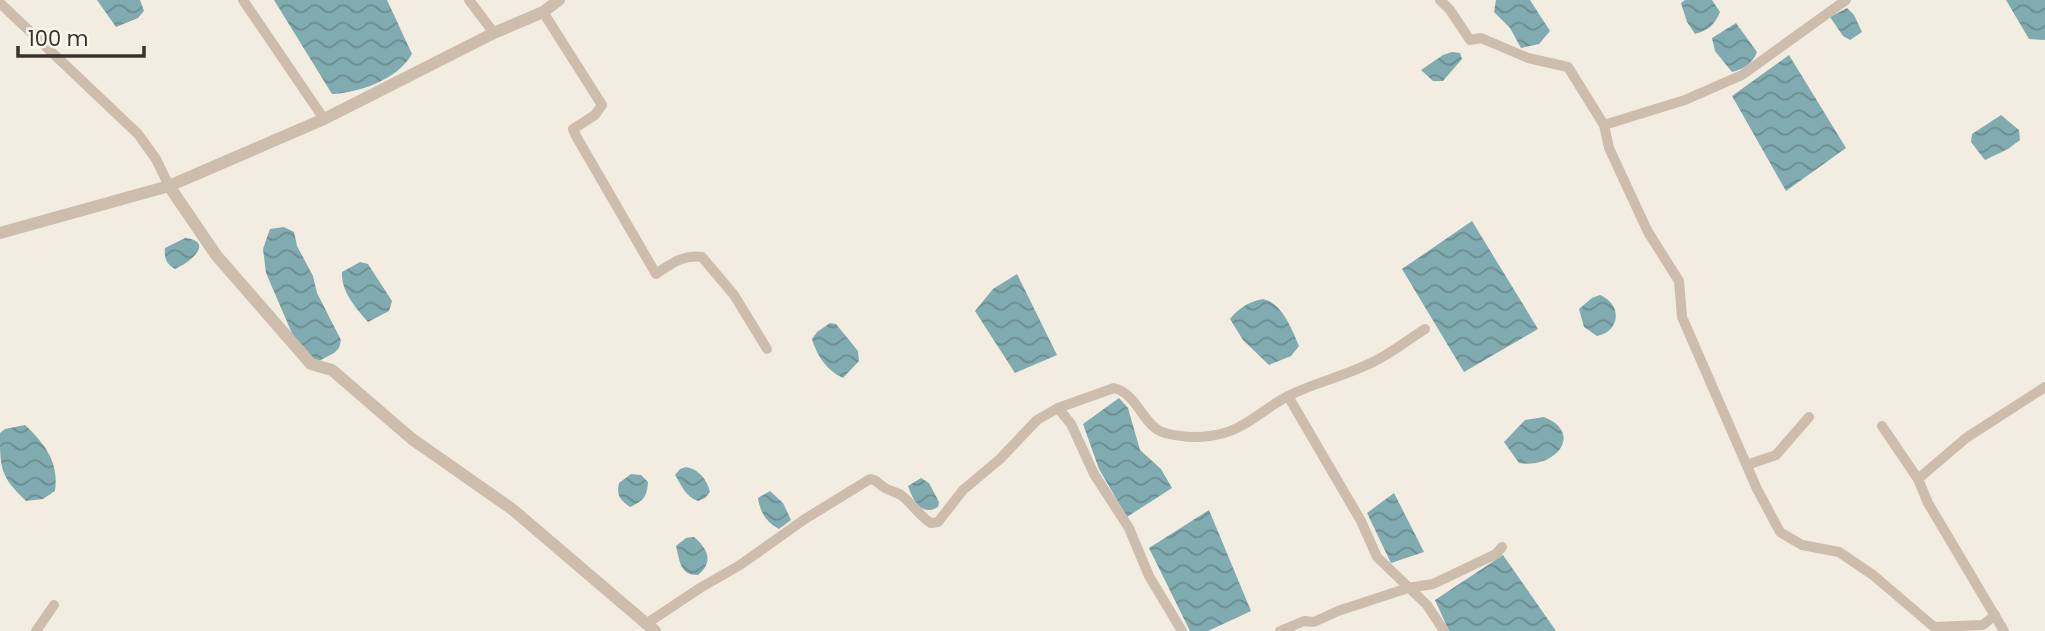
<svg xmlns="http://www.w3.org/2000/svg" width="2045" height="631" viewBox="0 0 2045 631" font-family="Poppins,sans-serif">
<defs>
<pattern id="water-waves" width="16" height="10" patternUnits="userSpaceOnUse" patternTransform="scale(1.75)"><rect width="16" height="10" fill="#80abb0"/><path d="M0 5q4-4 8 0t8 0" fill="none" stroke="#6a8c8f"/></pattern>
</defs>
<rect width="100%" height="100%" fill="#f3ece1"/>
<g fill="url(#water-waves)">
<path d="M 97,0 L 140,0 L 144,11 L 138,18 L 116,27 Z"/>
<path d="M 274,0 L 387,0 L 412,54 C 398,79 359,93 332,94 Z"/>
<path d="M 1496,0 L 1530,0 L 1550,31 L 1539,44 L 1521,48 L 1510,28 L 1494,12 Z"/>
<path d="M 1685,0 L 1712,0 L 1720,12 C 1715,25 1708,30 1695,34 L 1687,22 L 1681,3 Z"/>
<path d="M 2006,0 L 2045,0 L 2045,40 L 2029,39 Z"/>
<path d="M 1847,8 L 1854,15 L 1862,32 L 1850,40 L 1843,36 L 1830,17 Z"/>
<path d="M 1736,23 L 1757,52 C 1753,63 1744,69 1732,72 L 1715,51 L 1712,38 Z"/>
<path d="M 1452,52 L 1460,53 L 1462,59 L 1443,81 L 1433,81 L 1421,70 L 1443,55 Z"/>
<path d="M 1789,55 L 1846,148 L 1786,191 L 1732,96 Z"/>
<path d="M 2001,115 L 2019,130 L 2020,140 L 2008,149 L 1985,160 L 1971,142 L 1972,134 Z"/>
<path d="M 1472,221 L 1538,329 L 1464,372 L 1402,269 Z"/>
<path d="M 284,227 L 294,232 L 297,246 L 313,276 L 317,293 L 341,340 L 339,348 L 334,353 L 319,361 L 313,358 L 294,338 L 266,273 L 263,249 L 270,229 Z"/>
<path d="M 185,238 C 216,242 189,263 175,269 C 166,264 164,257 165,248 Z"/>
<path d="M 360,262 L 368,264 L 392,301 L 389,311 L 368,322 C 356,308 341,292 342,272 Z"/>
<path d="M 1017,274 L 1057,355 L 1015,373 L 975,311 L 993,289 Z"/>
<path d="M 1600,295 C 1622,304 1621,331 1597,336 L 1584,327 L 1579,309 L 1592,298 Z"/>
<path d="M 1263,299 C 1282,303 1292,329 1299,346 L 1291,356 L 1269,365 L 1243,340 L 1230,319 C 1239,308 1248,302 1263,299 Z"/>
<path d="M 830,323 L 836,324 L 858,351 L 859,361 L 843,378 C 827,371 817,356 812,339 L 817,332 Z"/>
<path d="M 1119,398 L 1128,408 L 1140,450 L 1161,469 L 1172,488 L 1127,517 L 1099,469 L 1083,424 Z"/>
<path d="M 1544,417 C 1584,433 1556,469 1519,463 L 1504,442 L 1525,420 Z"/>
<path d="M 25,425 C 45,444 59,462 55,491 L 43,499 L 26,501 C 0,476 0,469 0,433 L 5,429 Z"/>
<path d="M 686,467 C 699,469 707,480 710,492 L 705,498 L 698,501 C 685,496 682,486 675,475 L 680,469 Z"/>
<path d="M 631,474 L 641,475 L 648,482 C 647,497 643,501 630,507 C 620,500 616,495 619,483 Z"/>
<path d="M 921,478 L 929,483 L 939,502 L 938,507 C 921,517 913,500 908,486 Z"/>
<path d="M 770,491 L 783,503 L 791,520 L 779,529 C 766,522 760,512 758,498 Z"/>
<path d="M 1394,493 L 1424,552 L 1391,563 L 1367,513 Z"/>
<path d="M 1209,510 L 1251,611 L 1208,631 L 1190,631 L 1149,548 Z"/>
<path d="M 694,537 C 708,549 714,562 698,575 C 680,575 680,562 676,546 L 686,538 Z"/>
<path d="M 1503,555 L 1556,631 L 1449,631 L 1435,600 Z"/>
</g>
<g fill="none" stroke-linecap="round" stroke-linejoin="round">
<g stroke="#ccbdad" stroke-width="10">
<path d="M 243,0 L 324,119"/>
<path d="M 469,0 L 494,33"/>
<path d="M 1440,0 L 1450,10 L 1470,40 L 1481,38 L 1528,58 L 1568,67 L 1604,125 L 1609,148 L 1648,232 L 1679,281 L 1682,317 L 1757,489 L 1780,532 L 1802,545 L 1839,552 L 1873,575 L 1934,627 L 1983,625 L 1995,615"/>
<path d="M 0,3 L 138,134 L 156,159 L 169,186"/>
<path d="M 543,12 L 602,105 L 595,115 L 573,129 L 576,136 L 656,274 C 671,264 683,254 702,257 L 734,295 L 767,349"/>
<path d="M 1604,125 L 1685,100 L 1742,75 L 1846,0"/>
<path d="M 1288,396 L 1361,521 L 1377,557 L 1427,605 L 1444,631"/>
<path d="M 1058,408 L 1071,424 L 1094,474 L 1129,528 L 1149,576 L 1182,631"/>
<path d="M 1882,426 L 1918,479 L 1928,503 L 2004,631"/>
<path d="M 1747,465 L 1776,455 L 1809,417"/>
<path d="M 1918,479 L 1966,438 L 2045,387"/>
<path d="M 646,624 L 700,588 L 740,565 L 805,519 L 870,479 C 878,480 878,484 885,488 C 890,491 896,492 901,495 C 912,503 920,517 931,523 L 938,522 L 963,490 L 1000,459 L 1037,420 L 1058,408 L 1114,388 C 1138,394 1143,427 1165,433 C 1184,438 1206,438 1224,433 C 1249,426 1267,406 1290,395 C 1317,382 1348,375 1375,361 C 1392,353 1409,339 1425,329"/>
<path d="M 36,631 L 54,605"/>
<path d="M 1280,631 L 1304,621 L 1314,622 L 1338,611 L 1408,588 L 1433,584 L 1496,554 L 1502,547"/>
</g>
<g stroke="#ccbdad" stroke-width="12">
<path d="M 169,186 L 216,255 L 311,364 L 332,370 L 412,439 L 512,509 L 655,631"/>
<path d="M 0,233 L 169,186 L 324,119 L 494,33 L 543,12 L 559,0"/>
</g>
</g>
<path d="M18 46v10h126v-10" fill="none" stroke="#3a312b" stroke-width="3.5"/>
<text x="28" y="46" font-size="21" fill="#3a312b" stroke="#faf6ee" stroke-width="5" paint-order="stroke">100 m</text>
</svg>
